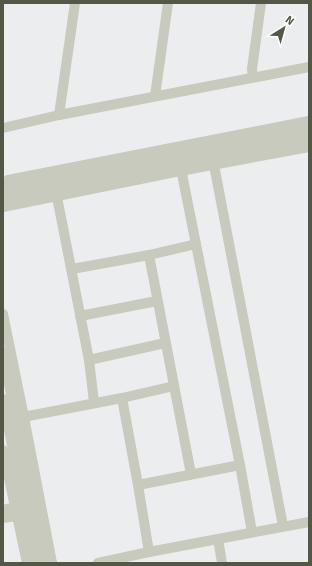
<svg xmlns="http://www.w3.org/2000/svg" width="312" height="566" viewBox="0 0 312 566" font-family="Signika,sans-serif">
<rect width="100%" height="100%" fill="#ecedef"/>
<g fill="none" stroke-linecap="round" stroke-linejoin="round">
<g stroke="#c7cabc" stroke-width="10">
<path d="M 253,77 L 252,69 L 261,3"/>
<path d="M 155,96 L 168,3"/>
<path d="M 59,115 L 75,3"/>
<path d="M 3,128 L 59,115 L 309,67"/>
<path d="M 258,131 L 309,121"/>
<path d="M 180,164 L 240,465 L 138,485 L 149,552 L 218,539 L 222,563"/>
<path d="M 214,165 L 283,526"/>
<path d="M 3,185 L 8,180 L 258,131 L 260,139"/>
<path d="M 3,189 L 309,130"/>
<path d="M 57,197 L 89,360 L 94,402"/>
<path d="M 3,199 L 112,176 L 309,139"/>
<path d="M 3,207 L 180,171 L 309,147"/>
<path d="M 149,255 L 191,474"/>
<path d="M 72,269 L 149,255 L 196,244"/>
<path d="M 3,314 L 24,417 L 52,563"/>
<path d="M 80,316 L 157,301"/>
<path d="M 3,352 L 43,563"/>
<path d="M 89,360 L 165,343"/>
<path d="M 122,398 L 174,386"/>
<path d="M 3,399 L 35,563"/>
<path d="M 18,418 L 122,398 L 138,485"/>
<path d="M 3,450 L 27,563"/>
<path d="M 240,465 L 252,532"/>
<path d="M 3,510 L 21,506"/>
<path d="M 3,518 L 23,515"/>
<path d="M 218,539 L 309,522"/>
<path d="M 98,563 L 149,552"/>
</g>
</g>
<rect width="312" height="566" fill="none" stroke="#535846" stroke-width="8"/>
<g transform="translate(284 28) rotate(37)" stroke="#ffffff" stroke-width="3" paint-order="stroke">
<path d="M0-3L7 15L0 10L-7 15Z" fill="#535846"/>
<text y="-6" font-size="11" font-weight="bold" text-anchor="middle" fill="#535846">N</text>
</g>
</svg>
